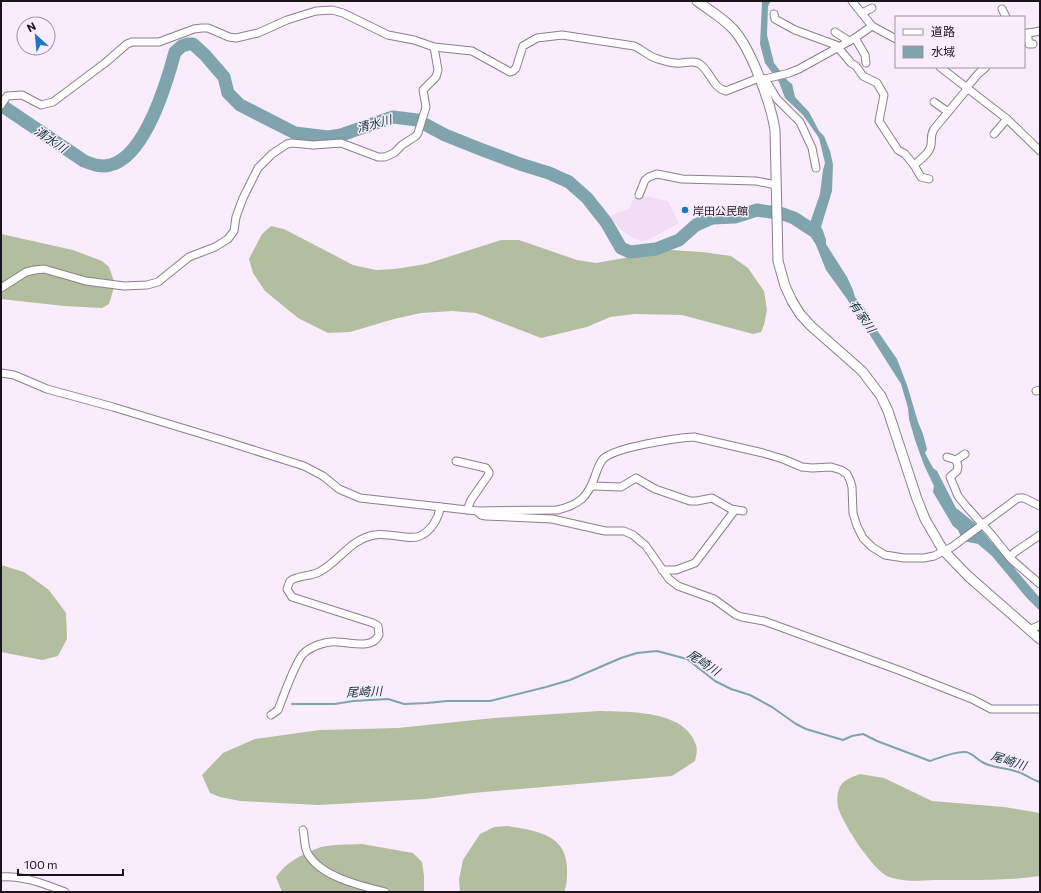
<svg xmlns="http://www.w3.org/2000/svg" width="1041" height="893" viewBox="0 0 1041 893" font-family="Commissioner,'Noto Sans JP',sans-serif">
<rect width="100%" height="100%" fill="#f9ecfc"/>
<path fill="#f1def4" d="M 636,194 L 668,201 L 679,223 L 650,239 L 641,241 L 633,238 L 620,229 L 610,216 L 629,209 Z"/>
<g fill="#b3bea0">
<path d="M 271,226 L 284,229 L 353,265 L 376,270 L 395,269 L 426,264 L 501,240 L 519,240 L 577,260 L 596,263 L 670,250 L 702,252 L 731,256 L 748,268 L 764,291 L 767,310 L 764,325 L 761,332 L 753,334 L 682,315 L 635,314 L 610,317 L 587,327 L 541,338 L 476,313 L 452,311 L 421,313 L 394,319 L 350,332 L 328,333 L 298,318 L 265,291 L 253,273 L 249,259 L 262,234 Z"/>
<path d="M 1,234 L 73,250 L 102,261 L 109,267 L 115,284 L 109,304 L 102,308 L 64,306 L 1,299 Z"/>
<path d="M 1,565 L 24,572 L 49,590 L 66,613 L 67,639 L 58,656 L 42,660 L 1,652 Z"/>
<path d="M 600,711 C 630,712 685,710 696,745 C 698,750 696,756 695,761 L 672,776 L 473,793 L 426,799 L 319,805 L 240,801 L 220,797 L 210,793 L 202,775 L 223,753 L 255,739 L 320,730 L 398,728 L 494,718 Z"/>
<path d="M 860,774 L 884,778 L 932,801 L 1004,807 L 1040,813 L 1040,876 C 1005,881 969,880 934,880 C 919,881 904,882 889,877 C 874,872 842,823 838,807 C 837,802 837,794 839,789 C 842,780 852,777 860,774 Z"/>
<path d="M 508,826 C 536,831 568,834 567,871 C 567,878 567,885 564,892 L 460,892 L 459,879 L 463,860 L 480,834 L 494,827 Z"/>
<path d="M 362,844 L 413,853 L 422,862 L 424,876 L 424,892 L 282,892 L 276,877 C 286,862 304,853 321,847 C 334,844 349,845 362,844 Z"/>
</g>
<path fill="#7fa4ae" d="M 761,1 L 771,1 L 768,6 L 767,35 L 774,63 L 788,81 L 792,84 L 795,97 L 809,112 L 819,131 L 824,136 L 830,151 L 833,164 L 832,191 L 821,227 L 826,239 L 826,244 L 847,277 L 853,290 L 855,297 L 869,314 L 872,323 L 897,359 L 907,385 L 918,422 L 923,434 L 927,449 L 925,453 L 933,468 L 937,471 L 956,508 L 975,523 L 1040,598 L 1040,611 L 1026,597 L 992,556 L 978,544 L 963,541 L 958,530 L 953,526 L 933,492 L 934,486 L 924,465 L 915,440 L 909,419 L 908,408 L 901,384 L 847,299 L 826,270 L 816,245 L 811,237 L 810,223 L 820,194 L 823,170 L 825,163 L 819,138 L 803,115 L 785,98 L 779,82 L 765,63 L 760,44 L 762,3 Z"/>
<g fill="none" stroke-linecap="round" stroke-linejoin="round">
<path stroke="#7fa4ae" stroke-width="2" d="M 292,704 L 335,704 L 353,701 L 388,699 L 404,704 L 427,703 L 447,701 L 490,701 L 546,687 L 570,680 L 621,658 L 637,653 L 657,651 L 687,659 L 715,681 L 731,689 L 750,695 L 772,707 L 796,724 L 806,729 L 843,740 L 852,736 L 863,734 L 877,741 L 930,761 C 941,757 955,751 966,752 C 972,753 977,759 982,762 C 995,769 1005,767 1018,772 C 1025,774 1032,780 1040,782"/>
<path stroke="#7fa4ae" stroke-width="13" d="M 1,105 L 84,161 C 92,164 101,168 110,165 C 145,157 167,82 175,52 L 182,46 L 188,44 L 193,44 L 205,55 L 224,77 L 228,93 L 240,105 L 295,133 L 328,137 L 341,135 L 393,117 L 417,120 L 445,135 L 480,149 L 520,164 L 549,173 L 569,182 L 587,198 L 606,222 L 621,248 L 630,252 L 656,249 L 679,240 L 696,225 L 712,218 L 735,217 L 757,210 L 783,214 L 794,218 L 817,233"/>
<defs>
<g id="minor">
<path d="M 852,1 L 872,26 L 896,39"/>
<path d="M 1002,9 L 1006,17"/>
<path d="M 862,13 L 872,8"/>
<path d="M 774,14 L 775,19 L 795,30 L 836,45 L 851,63 L 856,66 L 863,76 L 877,83 L 884,95 L 879,121 L 898,150 L 905,154 L 914,165 L 921,177 L 929,179"/>
<path d="M 835,32 L 849,41"/>
<path d="M 1027,33 L 1029,44 L 1033,44"/>
<path d="M 1024,34 L 1040,31"/>
<path d="M 855,38 L 865,55 L 866,63"/>
<path d="M 940,67 L 1007,119 L 1040,151"/>
<path d="M 765,79 L 777,99 L 800,122 L 812,148 L 816,168"/>
<path d="M 967,87 L 978,74 L 986,67"/>
<path d="M 934,102 L 948,112"/>
<path d="M 1,105 L 7,96 L 22,95 L 41,105 L 53,102 L 105,63 L 127,44 L 132,42 L 159,42 L 194,29 L 202,28 L 208,28 L 229,37 L 236,38 L 258,33 L 287,20 L 316,11 L 332,10 L 343,13 L 388,35 L 414,40 L 434,47 L 472,51 L 510,72 L 513,71 L 516,68 L 523,46 L 537,38 L 562,35 L 634,46 C 642,49 649,57 658,59 C 664,61 670,63 676,63 C 683,64 691,60 698,63 C 710,69 712,88 726,91 L 759,78 L 765,79 L 789,73 L 799,69 L 855,38 L 872,26"/>
<path d="M 994,134 L 1007,119"/>
<path d="M 914,165 C 920,160 930,153 931,145 C 932,138 930,136 934,129 L 968,88"/>
<path d="M 639,195 L 645,180 L 649,177 L 657,174 L 682,179 L 756,181 L 776,185"/>
<path d="M 1,288 L 26,272 L 35,270 L 44,269 L 86,281 L 124,286 L 147,285 L 158,282 L 189,257 L 215,247 L 228,239 L 234,231 L 236,217 L 243,198 L 258,168 L 272,154 L 287,144 L 292,143 L 313,145 L 341,143 L 378,157 L 385,157 L 394,153 L 402,145 L 416,136 L 418,133 L 426,107 L 423,90 L 436,77 L 438,70 L 434,47"/>
<path d="M 1,373 L 14,375 L 47,389 L 113,407 L 225,441 L 304,466 L 323,476 L 339,489 L 360,498 L 477,511 L 557,510 C 579,505 588,497 595,476 C 597,470 599,464 603,459 C 615,447 677,438 694,437 L 763,453 L 783,459 L 802,467 L 812,468 L 831,467 L 841,470 L 847,474 L 850,480 L 852,487 L 853,513 L 857,526 L 863,538 L 872,547 L 885,555 L 904,558 L 924,558 L 934,556 L 952,547 L 1018,498 L 1024,498 L 1040,506"/>
<path d="M 1036,391 L 1040,390"/>
<path d="M 947,457 L 956,460 L 958,466 L 957,471 L 950,477 L 958,496 L 966,506 L 991,534 L 1011,559 L 1040,584"/>
<path d="M 956,460 L 965,454"/>
<path d="M 456,461 L 486,468 L 489,472 L 489,474 L 471,500 L 467,510"/>
<path d="M 592,486 L 621,487 L 636,478 L 655,489 L 690,501 L 697,501 L 712,498 L 731,509 L 743,511"/>
<path d="M 477,511 L 481,515 L 486,516 L 552,519 L 605,531 L 624,531 L 633,535 L 646,546 L 669,579 L 678,586 L 714,599 L 736,615 L 742,617 L 764,621 L 901,671 L 972,699 L 991,709 L 1040,709"/>
<path d="M 1010,557 L 1015,552 L 1040,535"/>
<path d="M 662,570 L 676,570 L 695,563 L 735,510"/>
<path d="M 1029,630 L 1040,625"/>
<path d="M 271,715 L 278,710 C 283,697 295,663 303,654 C 311,646 326,641 337,642 C 350,642 372,650 379,635 L 378,626 L 373,623 L 292,597 L 287,589 L 290,581 C 298,575 309,577 319,572 C 340,561 349,540 374,535 C 389,532 409,541 420,536 C 431,531 439,518 440,507"/>
<path d="M 303,830 C 305,838 304,848 308,854 C 321,877 362,886 385,892"/>
<path d="M 1,877 C 22,875 45,884 65,892"/>
</g>
<path id="tertiary" d="M 697,1 C 709,10 723,18 733,29 C 751,48 771,104 775,130 L 778,261 L 785,286 L 792,301 L 800,314 L 811,326 L 862,371 L 881,396 L 888,411 L 917,499 L 925,519 L 943,550 L 968,576 L 1040,639"/>
</defs>
<use href="#minor" stroke="#8b7f8d" stroke-width="9"/>
<use href="#tertiary" stroke="#8b7f8d" stroke-width="11"/>
<use href="#minor" stroke="#fff" stroke-width="7"/>
<use href="#tertiary" stroke="#fff" stroke-width="9"/>
</g>
<circle fill="#1c76c3" stroke="#f9ecfc" stroke-width="1.5" cx="685" cy="210" r="4"/>
<g text-anchor="middle" dominant-baseline="central" stroke-width="3" stroke-linejoin="round" paint-order="stroke">
<g font-size="11" fill="#1a151b" stroke="#f9ecfc" text-anchor="start">
<text x="693" y="210">岸田公民館</text>
</g>
<g font-size="12" font-style="italic" fill="#0a3038" stroke="#f9ecfc">
<text transform="translate(374 123) rotate(-15)">清水川</text>
<text transform="translate(51 139) rotate(34)">清水川</text>
<text transform="translate(863 316) rotate(55)">有家川</text>
<text transform="translate(704 662) rotate(33)">尾崎川</text>
<text transform="translate(364 691) rotate(-2)">尾崎川</text>
<text transform="translate(1009 760) rotate(18)">尾崎川</text>
</g>
</g>
<rect width="1041" height="893" fill="none" stroke="#1a151b" stroke-width="4"/>
<rect x="895" y="16" width="130" height="52" fill="#f9ecfc" stroke="#a096a2"/>
<rect x="903" y="29" width="20" height="6" fill="#ffffff" stroke="#a096a2"/>
<text x="931" y="36" font-size="12" fill="#1a151b">道路</text>
<rect x="903" y="46" width="20" height="12" fill="#7fa4ae" stroke="#a096a2"/>
<text x="931" y="56" font-size="12" fill="#1a151b">水域</text>
<g transform="translate(36 36) rotate(333)"><circle r="19" fill="#f9ecfc" stroke="#a096a2"/>
<path d="M0-3L7 15L0 10L-7 15Z" fill="#1c76c3"/>
<text y="-6" font-size="11" font-weight="bold" text-anchor="middle" fill="#1a151b">N</text>
</g>
<path d="M18 869v6h105v-6" fill="none" stroke="#1a151b" stroke-width="2"/>
<text x="24" y="869" font-size="12" fill="#1a151b" stroke="#f9ecfc" stroke-width="3" paint-order="stroke">100 m</text>
</svg>
